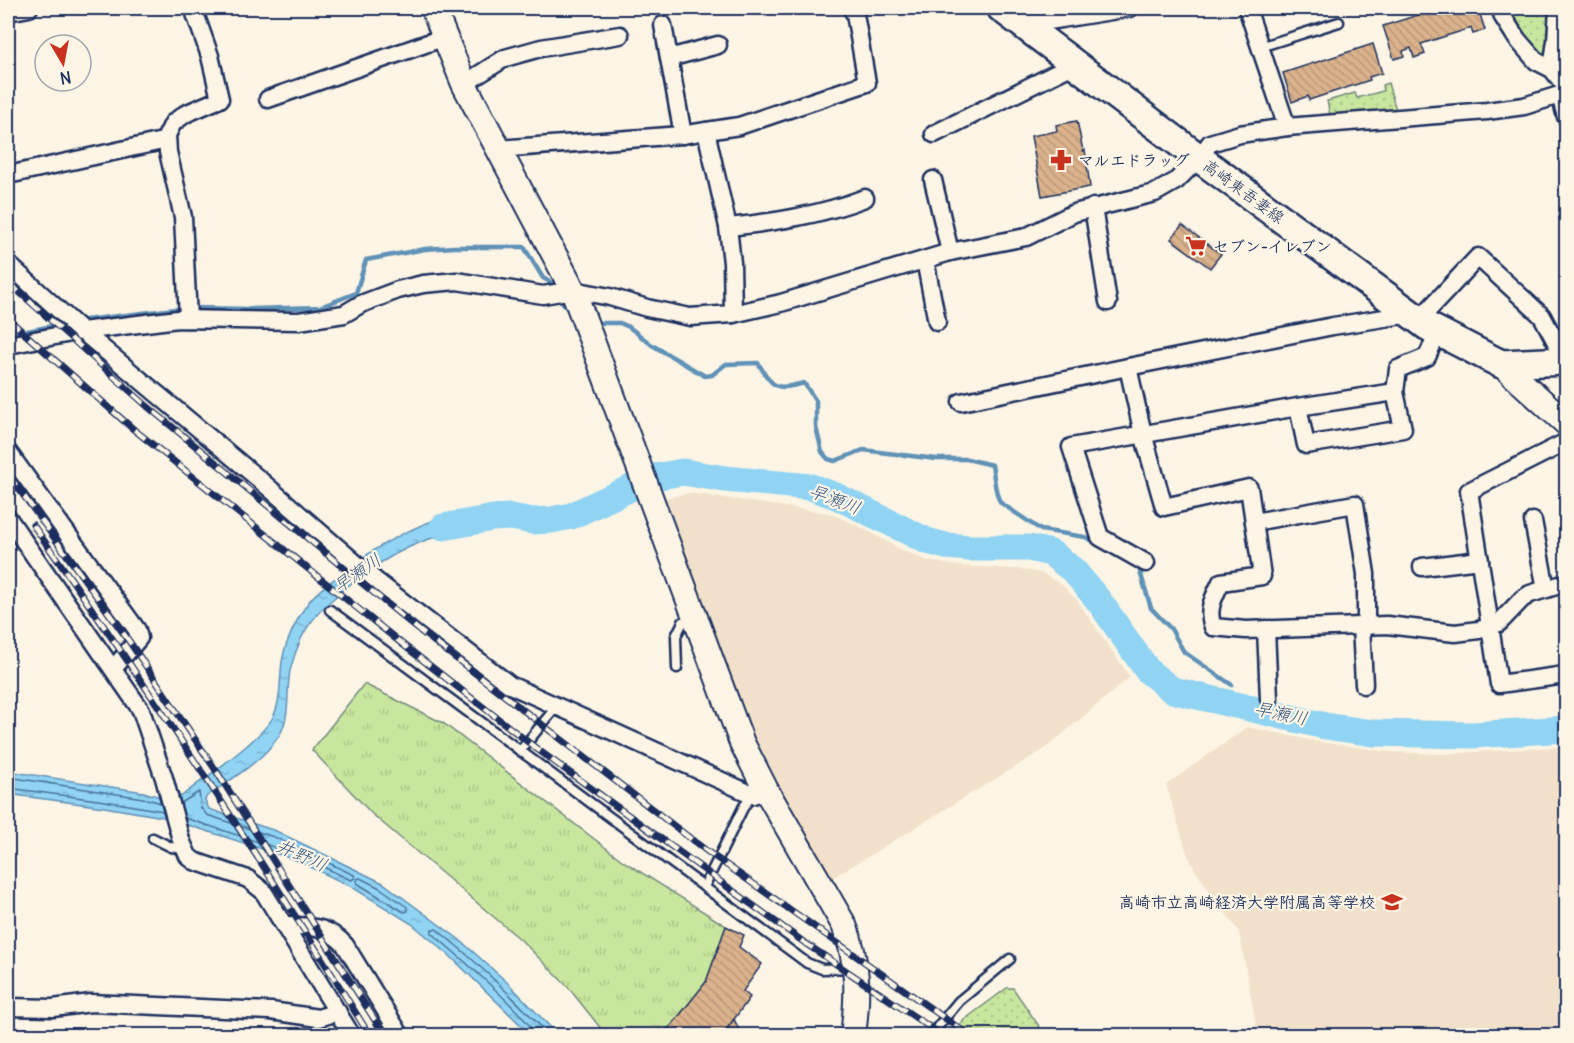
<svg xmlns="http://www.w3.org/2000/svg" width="1574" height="1043" viewBox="0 0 1574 1043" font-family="Delius,'Klee One',sans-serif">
<defs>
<pattern id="grass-tufts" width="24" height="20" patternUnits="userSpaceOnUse" patternTransform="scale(1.5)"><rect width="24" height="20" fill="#c8e69d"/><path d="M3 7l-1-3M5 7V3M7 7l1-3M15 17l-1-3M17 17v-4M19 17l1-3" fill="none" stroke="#abc68a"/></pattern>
<pattern id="park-dots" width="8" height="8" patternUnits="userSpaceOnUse" patternTransform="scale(1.5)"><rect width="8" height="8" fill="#c8e69d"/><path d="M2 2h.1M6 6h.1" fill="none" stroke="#abc68a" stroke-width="1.8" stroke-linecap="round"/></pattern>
<pattern id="water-ripples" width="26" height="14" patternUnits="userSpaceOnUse" patternTransform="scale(1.5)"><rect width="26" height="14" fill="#90d3f2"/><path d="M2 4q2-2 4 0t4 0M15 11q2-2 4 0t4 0" fill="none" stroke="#7cb5d2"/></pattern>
<pattern id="building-back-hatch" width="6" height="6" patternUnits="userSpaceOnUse" patternTransform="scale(1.5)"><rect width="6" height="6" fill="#dab28b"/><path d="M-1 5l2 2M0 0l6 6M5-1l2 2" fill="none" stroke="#ba997a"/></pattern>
</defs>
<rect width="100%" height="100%" fill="#fcf5e5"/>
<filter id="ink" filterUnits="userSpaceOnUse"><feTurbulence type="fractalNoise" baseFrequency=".0167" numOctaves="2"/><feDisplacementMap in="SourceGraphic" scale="12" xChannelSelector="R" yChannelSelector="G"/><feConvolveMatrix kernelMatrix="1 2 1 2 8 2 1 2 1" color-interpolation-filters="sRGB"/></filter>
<g filter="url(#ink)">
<g fill="#f2e1ca">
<path d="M 689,493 L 829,513 L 857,525 L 902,550 L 928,561 L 960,566 L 1019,569 L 1042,573 L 1062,585 L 1077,600 L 1130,677 L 1046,748 L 831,879 L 790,811 L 746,729 L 661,499 Z"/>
<path d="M 1247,727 L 1320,742 L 1390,752 L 1443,754 L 1566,746 L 1566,1035 L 1258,1035 L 1239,932 L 1196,872 L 1187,853 L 1166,785 Z"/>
</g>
<path fill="url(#grass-tufts)" stroke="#728a7e" stroke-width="1.5" d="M 364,684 L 443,723 L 623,861 L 726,926 L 706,982 L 671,1026 L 659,1035 L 606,1035 L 568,987 L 521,940 L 372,814 L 312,750 Z"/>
<g fill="url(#park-dots)" stroke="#728a7e" stroke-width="1.5">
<path d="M 1506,8 L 1551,8 L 1548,53 L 1542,56 L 1525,38 Z"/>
<path d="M 1388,83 L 1396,110 L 1330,115 L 1327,101 L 1355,93 L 1357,98 L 1383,91 L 1382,85 Z"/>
<path d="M 1007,988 L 1013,988 L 1045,1035 L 950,1035 L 964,1020 Z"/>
</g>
<path fill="url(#water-ripples)" stroke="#6191b7" stroke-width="1.5" d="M 480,508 L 480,526 C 427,535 389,553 348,586 C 326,604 306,622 297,649 C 294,656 292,664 290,671 C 286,692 291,714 280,734 C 266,759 230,780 207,796 L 205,800 L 209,809 L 276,831 L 383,883 L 460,940 L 509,984 L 558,1035 L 531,1035 L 449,955 L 412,924 L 352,887 L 296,860 L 163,817 L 104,807 L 8,794 L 8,771 L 144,792 C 156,796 170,801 182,796 C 205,777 263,739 274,715 C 284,693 277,666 287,643 C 292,630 299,615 308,603 C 315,592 328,584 338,576 C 382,541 425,518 480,508 Z"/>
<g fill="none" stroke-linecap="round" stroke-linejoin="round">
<g stroke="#4a7199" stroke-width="1.5">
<path d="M 8,777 L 143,798 L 161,803"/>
<path d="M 8,788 L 105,801 L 163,811"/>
<path d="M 181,803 L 199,792 L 201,808 L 207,815 L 274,837 L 354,875 L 355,878 L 351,880 L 298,855 L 185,818"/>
<path d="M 360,878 L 380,888 L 407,907 L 408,911 L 404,912 L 357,883 L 357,879 Z"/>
<path d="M 535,1036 C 533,1019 449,948 432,933 L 432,929 L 436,929 C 477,961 514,998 550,1036"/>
</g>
<g stroke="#6191b7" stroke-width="4.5">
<path d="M 563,303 L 570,312"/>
<path d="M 192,308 L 252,309 L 320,307 L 356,293 L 366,260 L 425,249 L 454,247 L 524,247 L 543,278 L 552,283"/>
<path d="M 77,321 L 175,309"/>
<path d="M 597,323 L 620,323 L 629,327 L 652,345 L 705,376 L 712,375 L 726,364 L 758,363 C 774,388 774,391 804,383 L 816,401 L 816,427 L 822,452 L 828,459 L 835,461 L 863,450 L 936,459 L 967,459 L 992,465 C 994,475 995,496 1001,503 L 1041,530 L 1085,537 L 1099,544"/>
<path d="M 8,335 L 66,323"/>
<path d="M 1138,565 L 1151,608 L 1171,629 L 1184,652 L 1232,685"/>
<path d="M 1240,707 L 1241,697"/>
</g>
<path stroke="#90d3f2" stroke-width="27" d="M 443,527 L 493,518 L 511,517 L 533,521 L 551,520 L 571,516 L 654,477 L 683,472 L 725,479 L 811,487 L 836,496 L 927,541 L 946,546 L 969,548 L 1029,548 L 1051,553 L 1074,571 L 1099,601 L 1148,671 L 1172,690 L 1325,726 L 1373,733 L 1472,735 L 1566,729"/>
</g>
<g fill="url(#building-back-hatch)" stroke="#1b2f5e" stroke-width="1.5">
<path d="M 1440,8 L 1478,8 L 1485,30 L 1473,34 L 1471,28 L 1421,44 L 1425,54 L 1414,58 L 1411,48 L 1403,51 L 1404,56 L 1394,59 L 1383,26 Z"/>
<path d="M 1373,44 L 1382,73 L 1369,77 L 1370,80 L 1309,100 L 1308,96 L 1292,102 L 1283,73 Z"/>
<path d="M 1077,121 L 1083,151 L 1085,150 L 1090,187 L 1042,196 L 1031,136 L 1057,131 L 1056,125 Z"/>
<path d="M 1182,225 L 1221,254 L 1210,268 L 1171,239 Z"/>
<path d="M 726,926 L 744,935 L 739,947 L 762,964 L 743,991 L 750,997 L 722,1036 L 659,1036 L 671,1026 L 706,982 Z"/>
<path d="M 734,1019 L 742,1036 L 722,1036 Z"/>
</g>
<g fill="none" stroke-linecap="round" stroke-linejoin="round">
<defs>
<g id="lane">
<path d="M 1260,47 L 1339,22"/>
<path d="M 330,610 L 807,963 L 822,969 L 854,968"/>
<path d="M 677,668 L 676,636 L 683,622 L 694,618"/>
<path d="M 520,751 L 557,706"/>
<path d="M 153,838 L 171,847 L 184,849"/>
<path d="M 704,887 L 744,806 L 753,795"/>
<path d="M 1564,955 L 1566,953"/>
<path d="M 930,1036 L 959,1001 L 1010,959"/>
</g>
<g id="street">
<path d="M 1247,8 L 1287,127"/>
<path d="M 1500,8 L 1503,17 L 1517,39 L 1536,61 L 1552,69 L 1566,87"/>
<path d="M 8,12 L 29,8"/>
<path d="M 663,25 L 683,135"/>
<path d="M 1024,25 L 1130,8"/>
<path d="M 669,58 L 718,45"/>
<path d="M 1552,69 L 1556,41 L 1558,8"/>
<path d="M 464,84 L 505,58 L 541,48 L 620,35"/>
<path d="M 1560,95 L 1566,117"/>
<path d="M 268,99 L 445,37"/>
<path d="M 706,131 L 728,227 L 732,263 L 733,314"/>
<path d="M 934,134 L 1075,64"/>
<path d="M 499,149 L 681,135 L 739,126 L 867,83 L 855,14 L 851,8"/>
<path d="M 8,175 L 167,140"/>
<path d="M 933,180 L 950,252"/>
<path d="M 1093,207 L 1108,302"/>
<path d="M 728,227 C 775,222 821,215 865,198"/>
<path d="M 925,260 L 937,322"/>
<path d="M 8,264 L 82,331 L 260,480 L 375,580 L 510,685 L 753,795 L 766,790"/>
<path d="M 1410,314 L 1333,326 L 1128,367 L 1143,434 L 1164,507 L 1249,488 L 1262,576 L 1221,582 C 1214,597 1206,610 1213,627 L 1246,630 L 1387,625 L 1455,633 L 1479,630 L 1499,623 L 1522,599 L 1530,594 L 1566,583"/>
<path d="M 188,319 L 183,217 L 168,152 L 167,135 L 173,123 L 185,114 L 220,99 L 210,56 L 193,8"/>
<path d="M 1419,320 L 1478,257 L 1542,316 L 1566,361"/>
<path d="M 8,345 L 82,331 L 178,319 L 299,321 L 344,314 L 361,304 L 398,290 L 423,284 L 457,281 L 543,295 L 573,290 L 610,297 L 647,308 L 690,317 L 733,314 L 781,303 L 950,252 L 1026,237 L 1074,213 L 1155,193 L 1176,181 L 1199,158 L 1210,143 L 1240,134 L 1287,127 L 1487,111 L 1524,106 L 1566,93"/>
<path d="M 961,402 L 1128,367"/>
<path d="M 1298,407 L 1306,445 L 1403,429 L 1395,392 L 1398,369 L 1427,357 L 1438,332"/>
<path d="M 1566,442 L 1469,491 L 1499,684 L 1566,675"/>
<path d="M 8,452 L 137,630 L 139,638 L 114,668"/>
<path d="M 8,518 L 141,710 L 164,778 L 181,840 L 188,856 L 194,861 L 248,879 L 263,891 L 352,1036"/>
<path d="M 1533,521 L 1546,589"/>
<path d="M 1254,522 L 1355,504 L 1366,574 L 1366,625"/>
<path d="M 1146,563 L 1100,537 L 1071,447 L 1298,407 L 1395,392"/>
<path d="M 1422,567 L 1480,560"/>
<path d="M 1361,625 L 1364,685"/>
<path d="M 1266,629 L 1269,699"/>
<path d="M 285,925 C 310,927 327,925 345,945 L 401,1036"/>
<path d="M 8,1007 L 53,1008 L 91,1003 L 271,1011 L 318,1018 L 338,1012"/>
</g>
<g id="secondary">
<path d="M 433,8 L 464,84 L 573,290 L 742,743 L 766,790 L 844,925 C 859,962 858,996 853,1036"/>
<path d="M 1501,364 L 1566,423"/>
</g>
<path id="primary" d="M 1001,8 L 1199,158 L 1427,326 L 1501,364 L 1566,361"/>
</defs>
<use href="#lane" stroke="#1b2f5e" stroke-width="13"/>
<use href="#street" stroke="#1b2f5e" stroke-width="21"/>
<use href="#secondary" stroke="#1b2f5e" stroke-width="28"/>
<use href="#primary" stroke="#1b2f5e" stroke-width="32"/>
<use href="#lane" stroke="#fcf5e5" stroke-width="8"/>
<use href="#street" stroke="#fcf5e5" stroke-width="16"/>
<use href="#secondary" stroke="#fcf5e5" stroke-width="24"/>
<use href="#primary" stroke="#fcf5e5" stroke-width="27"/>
<defs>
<g id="rail">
<path d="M 8,282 L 147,406 L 419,630 L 708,852 L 970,1036"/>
<path d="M 8,319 L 132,428 L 406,647 L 537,749 L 805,943 L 943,1036"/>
<path d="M 8,474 L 129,641 L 215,769 L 385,1036"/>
<path d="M 33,525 C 151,691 263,862 370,1036"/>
</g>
</defs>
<use href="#rail" stroke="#1b2f5e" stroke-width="7"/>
<use href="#rail" stroke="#fcf5e5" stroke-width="4.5" stroke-dasharray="14" stroke-linecap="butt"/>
</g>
</g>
<defs>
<symbol id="pharmacy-bare" viewBox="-9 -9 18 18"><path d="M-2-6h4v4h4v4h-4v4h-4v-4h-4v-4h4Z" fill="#c8321e" stroke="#fcf5e5" stroke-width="2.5" paint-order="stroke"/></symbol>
<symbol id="supermarket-bare" viewBox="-9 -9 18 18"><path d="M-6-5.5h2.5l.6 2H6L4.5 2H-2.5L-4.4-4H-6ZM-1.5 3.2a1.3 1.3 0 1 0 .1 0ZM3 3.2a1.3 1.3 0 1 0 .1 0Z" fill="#c8321e" stroke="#fcf5e5" stroke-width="2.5" paint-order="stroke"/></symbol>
<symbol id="school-bare" viewBox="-9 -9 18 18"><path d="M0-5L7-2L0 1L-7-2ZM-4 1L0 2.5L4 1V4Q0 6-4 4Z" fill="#c8321e" stroke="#fcf5e5" stroke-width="2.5" paint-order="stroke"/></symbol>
</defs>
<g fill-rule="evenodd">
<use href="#pharmacy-bare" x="1046" y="145" width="30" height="30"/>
<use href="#supermarket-bare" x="1181" y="231" width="30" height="30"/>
<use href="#school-bare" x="1377" y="887" width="30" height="30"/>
</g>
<g text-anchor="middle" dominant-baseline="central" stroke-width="4.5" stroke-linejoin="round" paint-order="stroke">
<g font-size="16" font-weight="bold" fill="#1b2f5e" stroke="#fcf5e5" text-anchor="start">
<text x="1078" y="160">マルエドラッグ</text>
<text x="1213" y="246">セブン-イレブン</text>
<text x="1375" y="902" text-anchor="end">高崎市立高崎経済大学附属高等学校</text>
</g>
<g font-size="16" fill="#1b2f5e" stroke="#fcf5e5">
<text transform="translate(1244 191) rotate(36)">高崎東吾妻線</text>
</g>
<g font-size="18" font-style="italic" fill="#385883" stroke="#fcf5e5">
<text transform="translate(835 499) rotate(21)">早瀬川</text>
<text transform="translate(357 573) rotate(-35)">早瀬川</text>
<text transform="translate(1281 713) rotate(12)">早瀬川</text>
<text transform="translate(302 855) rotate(24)">井野川</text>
</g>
</g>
<rect width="1574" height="1043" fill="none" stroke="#fcf5e5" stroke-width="30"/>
<rect x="15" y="15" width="1544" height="1013" fill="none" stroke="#1b2f5e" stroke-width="2" filter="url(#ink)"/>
<g transform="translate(63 63) rotate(170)"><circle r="28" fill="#fcf5e5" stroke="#a2a6af" stroke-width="1.5"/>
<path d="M0-4.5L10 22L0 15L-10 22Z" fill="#c8321e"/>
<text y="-9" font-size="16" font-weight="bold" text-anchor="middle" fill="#1b2f5e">N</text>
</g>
</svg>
